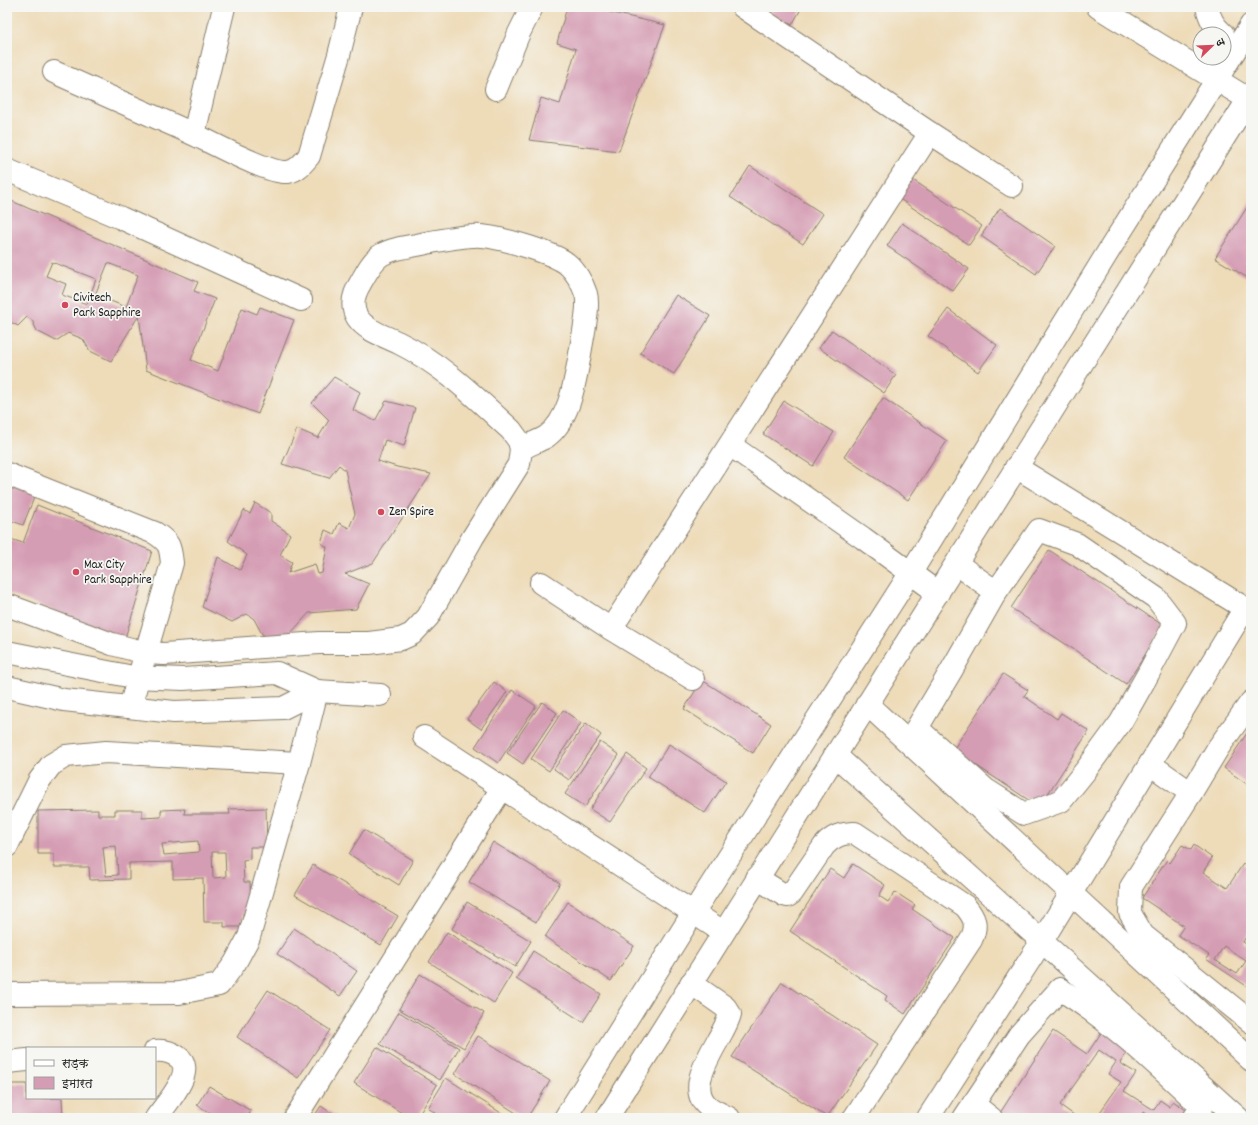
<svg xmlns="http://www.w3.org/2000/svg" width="1258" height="1125" viewBox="0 0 1258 1125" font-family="Dekko,'Playpen Sans Deva',sans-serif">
<rect width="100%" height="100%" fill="#f6f6f2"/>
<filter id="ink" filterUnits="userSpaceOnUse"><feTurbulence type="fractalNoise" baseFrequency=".025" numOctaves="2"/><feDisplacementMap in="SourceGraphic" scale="8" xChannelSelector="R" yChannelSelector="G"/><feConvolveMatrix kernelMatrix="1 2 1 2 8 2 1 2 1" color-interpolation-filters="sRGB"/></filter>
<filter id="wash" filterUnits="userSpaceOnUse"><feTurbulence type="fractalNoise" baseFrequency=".012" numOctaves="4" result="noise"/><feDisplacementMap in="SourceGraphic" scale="16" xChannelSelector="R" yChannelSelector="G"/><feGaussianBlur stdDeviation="0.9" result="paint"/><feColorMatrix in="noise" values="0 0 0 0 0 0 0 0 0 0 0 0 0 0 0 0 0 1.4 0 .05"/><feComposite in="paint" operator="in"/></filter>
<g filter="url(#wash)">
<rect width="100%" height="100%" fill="#eedcb9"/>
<g id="blocks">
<g fill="#d59db4" fill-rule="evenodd">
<path d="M 567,7 L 588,7 L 665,25 L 619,151 L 529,140 L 541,98 L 560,104 L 576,49 L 557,43 Z"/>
<path d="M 774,7 L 802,7 L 792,25 L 771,13 Z"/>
<path d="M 750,166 L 823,214 L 803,244 L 730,197 Z"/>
<path d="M 910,178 L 982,226 L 969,245 L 898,198 Z"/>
<path d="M 7,199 L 198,282 L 194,291 L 215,299 L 191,360 L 218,371 L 242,308 L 257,314 L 260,307 L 294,320 L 258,414 L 146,370 L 139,315 L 111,361 L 90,351 L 83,339 L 68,333 L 56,341 L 37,331 L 32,320 L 27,317 L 18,326 L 7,320 ZM 52,262 L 96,279 L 87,304 L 62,295 L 66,284 L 46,276 ZM 108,263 L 138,275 L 126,307 L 95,295 Z"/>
<path d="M 1251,201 L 1251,280 L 1215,258 Z"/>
<path d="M 1000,208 L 1055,246 L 1036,274 L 981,236 Z"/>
<path d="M 902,223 L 969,269 L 953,291 L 887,246 Z"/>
<path d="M 676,295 L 710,316 L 674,374 L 640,353 Z"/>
<path d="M 948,309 L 997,345 L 978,372 L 928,336 Z"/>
<path d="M 832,330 L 896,375 L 884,393 L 819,348 Z"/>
<path d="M 334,377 L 360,392 L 353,410 L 375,421 L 386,401 L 415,408 L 404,446 L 385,440 L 378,461 L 397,467 L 431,474 L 373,563 L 345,574 L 369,584 L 356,609 L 309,613 L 281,644 L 262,634 L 254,619 L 247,614 L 232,622 L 202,607 L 218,557 L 240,570 L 247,555 L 228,541 L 244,510 L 250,514 L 255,503 L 271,513 L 271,521 L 290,534 L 280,555 L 292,562 L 288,573 L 315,564 L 318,574 L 322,573 L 327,547 L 321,543 L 325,530 L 334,534 L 339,523 L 349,528 L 355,514 L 345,470 L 339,465 L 329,478 L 282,464 L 297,429 L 318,438 L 329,420 L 312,403 Z"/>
<path d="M 883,398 L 947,441 L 908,500 L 844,457 Z"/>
<path d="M 784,401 L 834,432 L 813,466 L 763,434 Z"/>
<path d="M 7,482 L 36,493 L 23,525 L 7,519 Z"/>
<path d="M 37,505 L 152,551 L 125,638 L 7,593 L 7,538 L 23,543 Z"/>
<path d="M 1049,550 L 1164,626 L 1126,684 L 1011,608 Z"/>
<path d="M 1003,674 L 1028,690 L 1024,696 L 1057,719 L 1061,713 L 1089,731 L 1039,807 L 953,750 Z"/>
<path d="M 702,680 L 771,724 L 753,753 L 684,709 Z"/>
<path d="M 494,682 L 507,692 L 481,729 L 467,719 Z"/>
<path d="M 512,690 L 536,706 L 498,763 L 475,747 Z"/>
<path d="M 542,702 L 557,713 L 523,764 L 507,753 Z"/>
<path d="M 563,710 L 581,723 L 549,771 L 531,759 Z"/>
<path d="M 586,723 L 601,735 L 569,780 L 554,769 Z"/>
<path d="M 1251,727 L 1251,787 L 1224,768 Z"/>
<path d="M 600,742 L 619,755 L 585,807 L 565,794 Z"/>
<path d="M 669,744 L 726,781 L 705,813 L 648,777 Z"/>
<path d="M 627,754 L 646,768 L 610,822 L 590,809 Z"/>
<path d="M 266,808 L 267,847 L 250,847 L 250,859 L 243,860 L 244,882 L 250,882 L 251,913 L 243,913 L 244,927 L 224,927 L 224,922 L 204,922 L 203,878 L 173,879 L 173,862 L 129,863 L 129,879 L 90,880 L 89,867 L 54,867 L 54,854 L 38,854 L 38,811 L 98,810 L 98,815 L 115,815 L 115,810 L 142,810 L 142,818 L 161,817 L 161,810 L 185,809 L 184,814 L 230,814 L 229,809 ZM 198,841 L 199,852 L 164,855 L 162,844 ZM 116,846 L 118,875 L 106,876 L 103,847 ZM 212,852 L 225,852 L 226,877 L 213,878 Z"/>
<path d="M 364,830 L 413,860 L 399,885 L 349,854 Z"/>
<path d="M 493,842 L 560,883 L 536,922 L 469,882 Z"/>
<path d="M 1182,845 L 1191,850 L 1194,845 L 1212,858 L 1203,872 L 1227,888 L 1243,864 L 1251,870 L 1251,929 L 1243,942 L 1251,947 L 1251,989 L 1206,959 L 1209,955 L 1178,935 L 1184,926 L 1142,898 L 1167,860 L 1170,863 ZM 1224,946 L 1246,961 L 1237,974 L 1215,960 Z"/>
<path d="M 853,864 L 885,885 L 879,896 L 888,902 L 895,892 L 915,905 L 912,909 L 955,938 L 905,1014 L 885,1000 L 887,996 L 790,931 L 830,869 L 844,878 Z"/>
<path d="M 313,865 L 398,916 L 381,945 L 295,895 Z"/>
<path d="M 467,902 L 531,941 L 515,967 L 452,929 Z"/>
<path d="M 568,902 L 634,946 L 611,981 L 545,937 Z"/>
<path d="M 294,928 L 357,971 L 340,996 L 277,954 Z"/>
<path d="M 447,932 L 512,973 L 494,1003 L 429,962 Z"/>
<path d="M 533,951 L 601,994 L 583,1022 L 516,979 Z"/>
<path d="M 420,974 L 484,1013 L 464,1048 L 399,1009 Z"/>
<path d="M 782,982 L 877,1045 L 827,1117 L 732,1057 Z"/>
<path d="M 268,990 L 330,1030 L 298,1078 L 237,1037 Z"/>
<path d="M 399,1012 L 459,1048 L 440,1080 L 380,1044 Z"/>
<path d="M 1103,1030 L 1130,1048 L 1120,1063 L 1136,1073 L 1124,1091 L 1154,1110 L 1160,1100 L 1170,1107 L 1173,1101 L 1192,1114 L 1189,1118 L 1152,1118 L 1143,1112 L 1139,1118 L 1096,1118 L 1121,1082 L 1108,1074 L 1116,1062 L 1099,1050 L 1060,1105 L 1078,1118 L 1000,1118 L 998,1116 L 1053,1031 L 1087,1054 Z"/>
<path d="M 478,1036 L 550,1081 L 527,1118 L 524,1118 L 455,1074 Z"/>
<path d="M 377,1047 L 437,1085 L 417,1118 L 410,1118 L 354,1083 Z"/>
<path d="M 446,1078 L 509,1118 L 443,1118 L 428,1108 Z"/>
<path d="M 7,1084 L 27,1084 L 27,1098 L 62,1098 L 63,1118 L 7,1118 Z"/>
<path d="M 209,1086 L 251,1111 L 247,1118 L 218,1118 L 197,1105 Z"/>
<path d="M 321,1106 L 339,1118 L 313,1118 Z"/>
</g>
</g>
</g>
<g filter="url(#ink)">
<use href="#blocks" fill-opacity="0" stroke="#857c6a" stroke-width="1"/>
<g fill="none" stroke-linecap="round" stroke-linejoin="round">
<defs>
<g id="minor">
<path d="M 743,7 L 930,133 L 1012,186"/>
<path d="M 1098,7 L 1248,99"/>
<path d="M 1207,7 C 1210,19 1214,26 1223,34"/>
<path d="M 54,72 C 100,93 147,113 193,134 C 213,143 268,174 288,172 C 298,170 303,163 309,156 L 339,55 L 351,7"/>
<path d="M 496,89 L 519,33 L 532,7"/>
<path d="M 194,134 L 224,7"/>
<path d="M 7,170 L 121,218 L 301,300"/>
<path d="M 730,445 L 863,538 L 938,593"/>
<path d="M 1016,467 L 1251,612"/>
<path d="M 7,474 L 155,533 C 170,543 170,546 172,563 L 130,707"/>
<path d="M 957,564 L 996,592 L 1039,530 L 1077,544 L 1156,598 L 1175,623 L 1148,674 L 1121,722 L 1086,770 L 1061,801 L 1024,814 L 985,789 L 917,728 L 951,671 L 996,592"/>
<path d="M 541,583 L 611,629 L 693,679"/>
<path d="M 7,605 L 112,644 L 146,653 L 164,654 L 319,643 L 369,643 L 401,639 L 412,634 L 428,617 L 473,537 L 519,464 L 521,449 L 519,441 L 511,430 C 476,398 442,364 399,343 C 385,336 366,331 357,317 C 350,305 354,293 361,282 C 366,273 372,261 381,255 C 391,249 405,247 417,245 C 435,241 454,237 473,236 C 492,234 551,252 566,263 C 575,270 583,284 586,294 C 590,307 582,340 580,354 C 575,381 570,420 546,437 C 538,441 529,445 521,449"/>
<path d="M 611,629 L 930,133"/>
<path d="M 7,652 L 133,677 L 183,679 L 277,673 L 317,691 L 380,695"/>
<path d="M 7,687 L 64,700 L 174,712 L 283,708 L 317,691"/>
<path d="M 867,704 L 1251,1060"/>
<path d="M 424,737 L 723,932"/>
<path d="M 835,755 L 1238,1118"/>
<path d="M 1150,764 L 1191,793 L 1218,748 L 1251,702"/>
<path d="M 1191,793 L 1131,887 L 1130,913 L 1143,935 L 1251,1022"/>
<path d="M 7,846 L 39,781 L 51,765 L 66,756 L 106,752 L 299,763"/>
<path d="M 757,878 L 784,895 L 788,896 L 792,893 L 824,846 C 833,836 842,833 855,833 L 965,906 C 975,918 978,925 971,940 L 854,1118"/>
<path d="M 691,983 L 725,1007 L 730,1014 C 724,1039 679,1086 710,1108 C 716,1112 723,1115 729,1118"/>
<path d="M 7,994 L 179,993 L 219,985 L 235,963 L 249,937 L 299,763 L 317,691"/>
<path d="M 155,1051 C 164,1050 171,1052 178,1057 C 198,1070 165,1105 156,1118"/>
<path d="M 7,1062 L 27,1060"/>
<path d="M 973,1104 L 991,1118"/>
<path d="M 295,1118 L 502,788"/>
<path d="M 565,1118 L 693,913 L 910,574 L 1111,247 L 1251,25"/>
<path d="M 607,1118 L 1251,95"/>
<path d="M 928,1118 L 1042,941 L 1245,608"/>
<path d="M 964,1118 L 1019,1035 L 1060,989 C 1112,1022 1157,1065 1202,1107 L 1194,1118"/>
</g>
</defs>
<use href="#minor" stroke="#857c6a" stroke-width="24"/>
<use href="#minor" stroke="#fff" stroke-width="22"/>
</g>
</g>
<g fill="#d1495b" stroke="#f6f6f2" stroke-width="1.5">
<circle cx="65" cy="305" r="4"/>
<circle cx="381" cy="512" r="4"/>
<circle cx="76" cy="572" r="4"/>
</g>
<g text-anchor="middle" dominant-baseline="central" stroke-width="3.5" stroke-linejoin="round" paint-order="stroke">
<g font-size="13" fill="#1c1c1c" stroke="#f6f6f2" text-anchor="start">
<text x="73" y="298">Civitech<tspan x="73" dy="15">Park Sapphire</tspan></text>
<text x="389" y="512">Zen Spire</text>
<text x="84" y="565">Max City<tspan x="84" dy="15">Park Sapphire</tspan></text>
</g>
</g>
<rect width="1258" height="1125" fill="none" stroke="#f6f6f2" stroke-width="24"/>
<rect x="26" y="1047" width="130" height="52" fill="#f6f6f2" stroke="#9f9f9c"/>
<rect x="34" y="1060" width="20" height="6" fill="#ffffff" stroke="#9f9f9c"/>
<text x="62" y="1067" font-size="12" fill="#1c1c1c">सड़क</text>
<rect x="34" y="1077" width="20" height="12" fill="#d59db4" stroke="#9f9f9c"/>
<text x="62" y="1087" font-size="12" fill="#1c1c1c">इमारत</text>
<g transform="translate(1212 46) rotate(67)"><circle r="19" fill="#f6f6f2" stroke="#9f9f9c"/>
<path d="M0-3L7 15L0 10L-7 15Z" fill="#d1495b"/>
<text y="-6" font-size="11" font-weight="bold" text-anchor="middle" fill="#1c1c1c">उ</text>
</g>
</svg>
